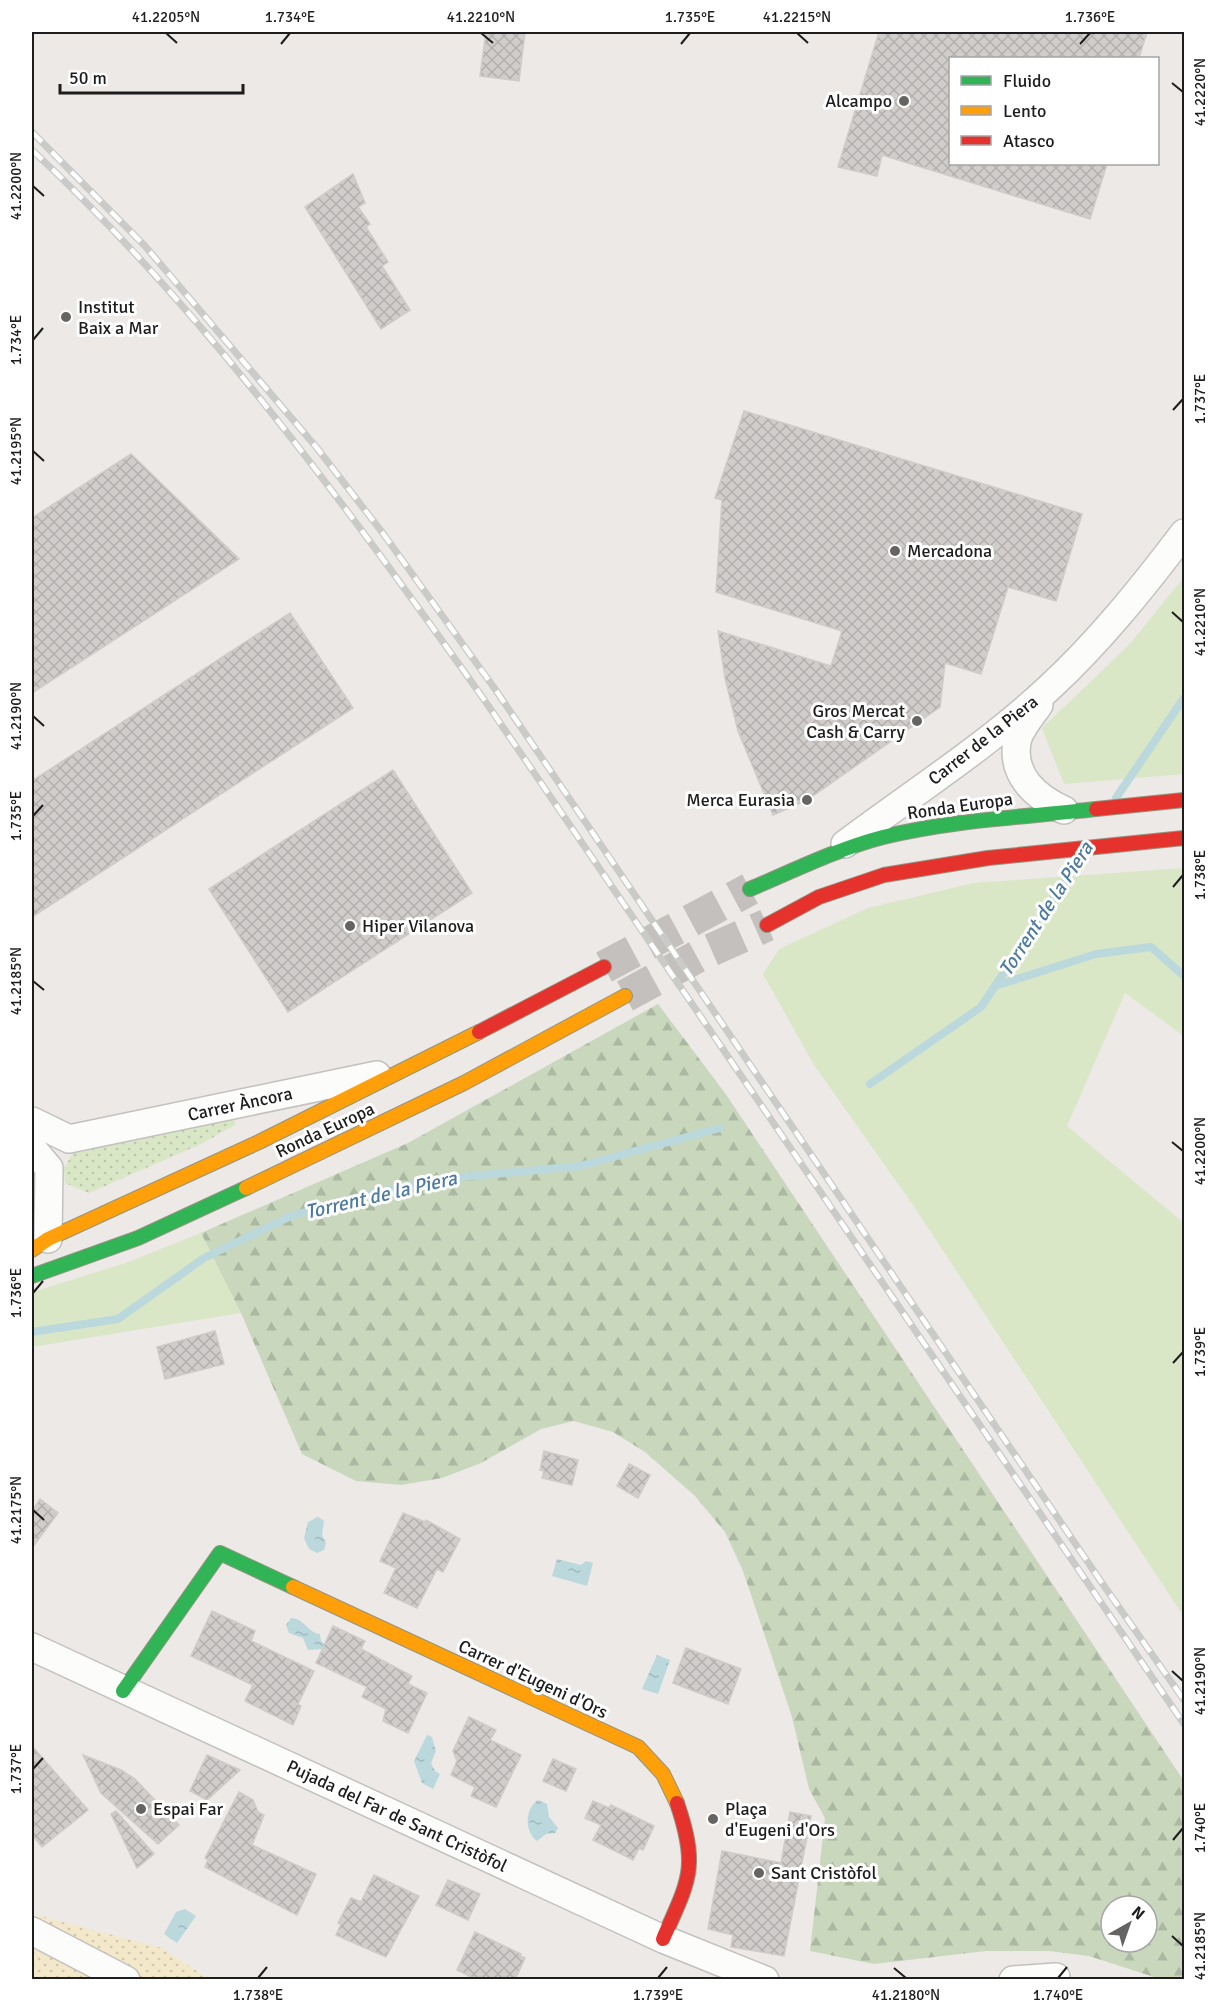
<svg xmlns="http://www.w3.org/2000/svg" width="1216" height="2011" viewBox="0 0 1216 2011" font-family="Signika,sans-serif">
<defs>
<pattern id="forest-firs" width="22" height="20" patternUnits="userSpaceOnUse" patternTransform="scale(1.5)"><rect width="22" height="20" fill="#c9d8bd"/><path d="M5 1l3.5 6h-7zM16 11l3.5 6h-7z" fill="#acb9a2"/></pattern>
<pattern id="sand-dots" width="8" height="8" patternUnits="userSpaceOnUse" patternTransform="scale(1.5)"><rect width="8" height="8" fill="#f4e8cb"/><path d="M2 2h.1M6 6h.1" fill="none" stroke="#d1c7ae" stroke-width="1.8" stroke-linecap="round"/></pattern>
<pattern id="garden-dots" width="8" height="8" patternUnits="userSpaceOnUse" patternTransform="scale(1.5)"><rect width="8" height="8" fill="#dae7c6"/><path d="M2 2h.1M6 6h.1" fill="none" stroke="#bbc6aa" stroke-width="1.8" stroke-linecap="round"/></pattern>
<pattern id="water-ripples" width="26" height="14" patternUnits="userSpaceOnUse" patternTransform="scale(1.5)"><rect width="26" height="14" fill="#bbd8dd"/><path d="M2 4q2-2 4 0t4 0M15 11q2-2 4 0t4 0" fill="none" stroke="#a0b9bd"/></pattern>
<pattern id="building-cross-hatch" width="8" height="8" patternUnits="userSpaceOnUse" patternTransform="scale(1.5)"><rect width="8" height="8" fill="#d0cdcb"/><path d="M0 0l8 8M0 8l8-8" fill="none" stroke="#b2b0ae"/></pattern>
</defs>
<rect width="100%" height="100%" fill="#ece9e6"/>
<g fill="#dae7c6">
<path d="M 1184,577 L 1184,774 L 1064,784 L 1042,728 L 1129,645 Z"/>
<path d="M 1184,868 L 1184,1036 L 1125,993 L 1067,1126 L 1184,1223 L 1184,1617 L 913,1205 L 814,1065 L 763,974 L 779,949 L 868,908 L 974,883 Z"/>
<path d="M 201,1233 L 241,1313 L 32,1347 L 32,1292 L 126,1263 Z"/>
</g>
<path fill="url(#forest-firs)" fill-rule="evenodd" d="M 658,1004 L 725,1093 L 1184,1781 L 1184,1979 L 1160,1979 L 1089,1956 L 1049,1951 L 986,1951 L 874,1964 L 810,1951 L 825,1818 L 809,1789 L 792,1717 L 743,1571 L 725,1532 L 695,1496 L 645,1452 L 613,1432 L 574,1421 L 541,1429 L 481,1463 L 442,1478 L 401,1485 L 356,1481 L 302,1454 L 241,1313 L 201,1233 L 408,1143 ZM 1111,1906 L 1147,1906 L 1147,1942 L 1111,1942 Z"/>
<path fill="url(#sand-dots)" d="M 32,1914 L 162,1948 L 209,1979 L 32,1979 Z"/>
<path fill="url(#garden-dots)" d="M 235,1114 L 235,1125 L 201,1144 L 89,1193 L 65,1183 L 64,1168 L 78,1145 Z"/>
<g fill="url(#water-ripples)">
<path d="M 318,1517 L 324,1521 L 322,1535 L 326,1543 L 324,1550 L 317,1553 L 309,1549 L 304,1538 L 308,1522 Z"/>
<path d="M 557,1559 L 581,1565 L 586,1561 L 593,1563 L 587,1586 L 552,1576 Z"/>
<path d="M 291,1618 C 304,1618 308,1633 320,1634 L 321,1641 L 324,1644 L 323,1649 L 308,1650 L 303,1638 L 289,1633 L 286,1625 Z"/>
<path d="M 657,1655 L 670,1660 L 658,1694 L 642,1689 Z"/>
<path d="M 427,1735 L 432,1737 L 436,1751 L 431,1763 L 435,1771 L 440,1774 L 433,1789 L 422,1783 L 414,1761 Z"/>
<path d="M 538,1800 L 547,1804 L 549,1817 L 558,1828 L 555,1833 L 546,1834 L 537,1841 C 524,1831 525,1808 538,1800 Z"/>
<path d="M 185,1909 L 196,1916 L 177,1943 L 164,1934 L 176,1912 Z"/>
</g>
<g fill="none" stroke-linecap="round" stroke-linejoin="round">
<g stroke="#bbd8dd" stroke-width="8">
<path d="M 1116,798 L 1184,698"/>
<path d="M 995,986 L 1096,954 L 1151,947 L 1184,976"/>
<path d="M 870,1084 L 981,1007 L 1081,857"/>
<path d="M 32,1332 L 118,1319 L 204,1258 L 291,1216 L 377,1192 L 461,1177 L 580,1166 L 720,1128"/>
</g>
</g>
<g fill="url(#building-cross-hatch)" stroke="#cfcbc8" stroke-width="1.5">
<path d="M 486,32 L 525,32 L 519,81 L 480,76 Z"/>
<path d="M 879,32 L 1147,32 L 1139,58 L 951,58 L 951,164 L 1107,164 L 1090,219 L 882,155 L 877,176 L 838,167 Z"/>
<path d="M 353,174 L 365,203 L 358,207 L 370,224 L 366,227 L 388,262 L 382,266 L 410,310 L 381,329 L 305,207 Z"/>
<path d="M 744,411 L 1082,514 L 1056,601 L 1008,587 L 981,674 L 945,663 L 940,707 L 807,800 L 773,815 L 738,731 L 725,678 L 718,631 L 831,666 L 842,631 L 716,592 L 722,500 L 715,498 Z"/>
<path d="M 131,454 L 239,559 L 32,693 L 32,518 Z"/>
<path d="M 290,613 L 353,708 L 32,917 L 32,781 Z"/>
<path d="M 393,770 L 472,893 L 288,1012 L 209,889 Z"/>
<path d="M 215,1331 L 224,1364 L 165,1379 L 157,1347 Z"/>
<path d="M 544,1451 L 578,1460 L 572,1485 L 542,1478 L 544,1471 L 540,1470 Z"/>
<path d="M 629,1464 L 650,1475 L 638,1498 L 617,1486 Z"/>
<path d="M 40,1499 L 58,1513 L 32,1548 L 32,1511 Z"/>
<path d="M 403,1513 L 425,1522 L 426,1520 L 460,1539 L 443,1572 L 437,1569 L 417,1608 L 384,1593 L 396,1568 L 380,1561 Z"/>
<path d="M 212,1611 L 255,1631 L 251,1641 L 314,1671 L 298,1704 L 301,1706 L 293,1725 L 245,1701 L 253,1685 L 191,1656 Z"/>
<path d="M 333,1626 L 365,1641 L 361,1649 L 412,1676 L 408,1684 L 427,1693 L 408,1733 L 383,1721 L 386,1709 L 362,1697 L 367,1687 L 316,1663 Z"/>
<path d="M 686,1648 L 741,1669 L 728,1704 L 673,1683 Z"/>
<path d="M 469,1717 L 496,1730 L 490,1740 L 521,1755 L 496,1807 L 471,1796 L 475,1787 L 451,1775 L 457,1761 L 453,1751 Z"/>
<path d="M 32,1746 L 88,1810 L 42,1847 L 32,1835 Z"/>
<path d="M 83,1755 L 121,1770 L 135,1779 L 179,1825 L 158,1844 L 101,1793 Z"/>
<path d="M 207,1755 L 240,1770 L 207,1800 L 190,1791 Z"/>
<path d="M 553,1759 L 576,1769 L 566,1791 L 543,1781 Z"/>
<path d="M 239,1792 L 253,1800 L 258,1812 L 264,1815 L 252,1845 L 316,1874 L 297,1915 L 205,1867 L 208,1860 L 205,1858 Z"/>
<path d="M 593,1801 L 609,1808 L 611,1805 L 654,1826 L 643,1850 L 639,1848 L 633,1860 L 593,1840 L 601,1825 L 585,1818 Z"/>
<path d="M 116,1811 L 154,1854 L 137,1868 L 111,1814 Z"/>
<path d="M 790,1812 L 811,1816 L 784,1956 L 731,1947 L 733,1935 L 708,1929 L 722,1851 L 781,1863 Z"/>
<path d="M 374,1875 L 419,1896 L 386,1957 L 336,1935 L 341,1924 L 338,1923 L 351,1898 L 361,1902 Z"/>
<path d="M 448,1880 L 480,1894 L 468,1920 L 436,1905 Z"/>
<path d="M 475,1932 L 521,1954 L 520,1956 L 525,1958 L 515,1980 L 477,1980 L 457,1970 Z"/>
</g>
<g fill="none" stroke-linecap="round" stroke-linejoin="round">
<g stroke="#c3c0be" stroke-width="33" stroke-dasharray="33 16" stroke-linecap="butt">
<path d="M 604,967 L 750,889"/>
<path d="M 625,996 L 702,954 L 767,925"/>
</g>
<defs>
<g id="street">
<path d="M 1039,705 C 1032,715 1019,730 1017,742 C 1011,776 1037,798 1064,810"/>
<path d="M 845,844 C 913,793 987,746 1049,688 C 1099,642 1143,587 1184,533"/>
<path d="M 32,1121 L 69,1139 L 377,1075"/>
<path d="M 32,1148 L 49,1168 L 48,1239"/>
<path d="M 32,1647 L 663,1939 L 765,1980"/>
<path d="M 32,1931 L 126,1980"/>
<path d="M 1013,1980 L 1056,1977"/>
</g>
<g id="fast">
<path d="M 750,889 C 793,871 837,849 883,837 C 952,820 1025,817 1096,809"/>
<path d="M 32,1276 L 138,1238 L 246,1188"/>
<path d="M 123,1691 L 220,1553 L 293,1587"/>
</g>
<g id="slow">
<path d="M 246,1188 L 464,1083 L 625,996"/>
<path d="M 32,1250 L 48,1239 L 259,1142 L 479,1032"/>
<path d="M 293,1587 L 638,1747 L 663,1774 L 677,1803"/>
</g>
<g id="jam">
<path d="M 1096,809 L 1184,800"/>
<path d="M 767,925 L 819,897 L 884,875 L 988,858 L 1184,838"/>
<path d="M 479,1032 L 604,967"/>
<path d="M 663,1939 C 689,1880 699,1868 677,1803"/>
</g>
</defs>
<use href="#street" stroke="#c3c1c0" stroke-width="30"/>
<use href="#fast" stroke="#94947f" stroke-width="16"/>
<use href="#slow" stroke="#94947f" stroke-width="16"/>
<use href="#jam" stroke="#94947f" stroke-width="16"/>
<use href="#street" stroke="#fcfcfb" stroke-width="27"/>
<use href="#fast" stroke="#30b455" stroke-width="14"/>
<use href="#slow" stroke="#ff9f0a" stroke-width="14"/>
<use href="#jam" stroke="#e5322d" stroke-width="14"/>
<defs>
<g id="rail">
<path d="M 32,132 L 145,246 L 317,448 L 382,532 L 495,689 L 1102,1583 L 1184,1700"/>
<path d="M 32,150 C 206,312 346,506 483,698 L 1184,1724"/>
</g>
</defs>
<use href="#rail" stroke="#cacac9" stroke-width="7"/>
<use href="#rail" stroke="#fff" stroke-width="4.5" stroke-dasharray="14" stroke-linecap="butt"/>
</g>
<path fill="none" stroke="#1d1d1d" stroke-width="2" d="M 166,33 L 177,43M 481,33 L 493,43M 797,33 L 808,43M 281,44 L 290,33M 681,44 L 690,33M 1080,44 L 1090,33M 1172,83 L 1183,92M 33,186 L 44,196M 33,340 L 43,328M 1173,410 L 1183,399M 33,451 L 44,461M 1172,612 L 1183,622M 33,716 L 44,726M 33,816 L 43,805M 1173,887 L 1183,875M 33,981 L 44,990M 1172,1142 L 1183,1151M 33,1293 L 43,1281M 1173,1363 L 1183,1352M 33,1510 L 44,1520M 1172,1671 L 1183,1681M 33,1769 L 43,1758M 1173,1840 L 1183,1828M 1172,1936 L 1183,1946M 894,1968 L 906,1978M 258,1978 L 267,1967M 658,1978 L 667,1967M 1058,1978 L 1067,1967"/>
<g fill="#656463" stroke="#fff" stroke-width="2">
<circle cx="904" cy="101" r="6"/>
<circle cx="66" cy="317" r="6"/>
<circle cx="895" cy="551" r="6"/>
<circle cx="917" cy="721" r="6"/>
<circle cx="807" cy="800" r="6"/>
<circle cx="350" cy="926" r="6"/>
<circle cx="141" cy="1809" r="6"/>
<circle cx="713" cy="1819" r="6"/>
<circle cx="759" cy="1873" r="6"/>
</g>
<g text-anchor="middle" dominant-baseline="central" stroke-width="6" stroke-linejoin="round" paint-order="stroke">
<g font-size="18" fill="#1d1d1d" stroke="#fff" text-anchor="start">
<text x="892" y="101" text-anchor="end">Alcampo</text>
<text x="78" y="307">Institut<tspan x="78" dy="21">Baix a Mar</tspan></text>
<text x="907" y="551">Mercadona</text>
<text x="905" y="711" text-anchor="end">Gros Mercat<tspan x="905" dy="21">Cash &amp; Carry</tspan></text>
<text x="795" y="800" text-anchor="end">Merca Eurasia</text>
<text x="362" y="926">Hiper Vilanova</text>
<text x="153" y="1809">Espai Far</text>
<text x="725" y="1809">Plaça<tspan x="725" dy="21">d'Eugeni d'Ors</tspan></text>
<text x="771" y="1873">Sant Cristòfol</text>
</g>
<g font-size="18" fill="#1d1d1d" stroke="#fff">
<text transform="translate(983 740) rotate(-38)">Carrer de la Piera</text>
<text transform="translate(960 806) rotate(-8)">Ronda Europa</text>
<text transform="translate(240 1104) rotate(-12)">Carrer Àncora</text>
<text transform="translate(325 1130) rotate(-25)">Ronda Europa</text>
<text transform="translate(533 1679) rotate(25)">Carrer d'Eugeni d'Ors</text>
<text transform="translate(397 1816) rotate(25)">Pujada del Far de Sant Cristòfol</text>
</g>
<g font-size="20" font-style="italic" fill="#4c7aa0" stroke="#fff">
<text transform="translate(1046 909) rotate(-57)">Torrent de la Piera</text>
<text transform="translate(381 1195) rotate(-13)">Torrent de la Piera</text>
</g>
</g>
<rect width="1216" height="2011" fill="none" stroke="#ffffff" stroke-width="66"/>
<rect x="949" y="57" width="210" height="108" fill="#ffffff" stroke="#a5a5a5" stroke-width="1.5"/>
<rect x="961" y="76" width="30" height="9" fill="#30b455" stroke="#a5a5a5" stroke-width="1.5"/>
<text x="1003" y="87" font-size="18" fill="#1d1d1d">Fluido</text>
<rect x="961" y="106" width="30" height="9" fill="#ff9f0a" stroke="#a5a5a5" stroke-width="1.5"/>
<text x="1003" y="117" font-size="18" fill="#1d1d1d">Lento</text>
<rect x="961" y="136" width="30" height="9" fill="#e5322d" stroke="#a5a5a5" stroke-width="1.5"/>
<text x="1003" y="147" font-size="18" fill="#1d1d1d">Atasco</text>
<g transform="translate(1129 1924) rotate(40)"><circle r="28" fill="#ffffff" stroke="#a5a5a5" stroke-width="1.5"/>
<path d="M0-4.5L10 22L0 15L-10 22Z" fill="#656463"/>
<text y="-9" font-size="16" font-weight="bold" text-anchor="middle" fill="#1d1d1d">N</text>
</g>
<path d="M60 84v9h183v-9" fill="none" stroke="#1d1d1d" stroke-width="3"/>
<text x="69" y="84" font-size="18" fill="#1d1d1d" stroke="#ffffff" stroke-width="4.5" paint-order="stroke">50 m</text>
<rect x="33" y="33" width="1150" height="1945" fill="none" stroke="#1d1d1d" stroke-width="2"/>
<g font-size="15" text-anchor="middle" fill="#1d1d1d">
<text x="166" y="22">41.2205°N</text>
<text x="290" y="22">1.734°E</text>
<text x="481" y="22">41.2210°N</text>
<text x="690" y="22">1.735°E</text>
<text x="797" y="22">41.2215°N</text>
<text x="1090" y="22">1.736°E</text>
<text transform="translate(1200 92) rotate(-90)" y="5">41.2220°N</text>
<text transform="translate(16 186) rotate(-90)" y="5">41.2200°N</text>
<text transform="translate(16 340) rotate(-90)" y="5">1.734°E</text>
<text transform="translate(1200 399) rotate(-90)" y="5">1.737°E</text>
<text transform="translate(16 451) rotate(-90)" y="5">41.2195°N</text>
<text transform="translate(1200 622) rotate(-90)" y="5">41.2210°N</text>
<text transform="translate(16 716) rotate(-90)" y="5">41.2190°N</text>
<text transform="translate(16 816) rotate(-90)" y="5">1.735°E</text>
<text transform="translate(1200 875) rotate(-90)" y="5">1.738°E</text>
<text transform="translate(16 981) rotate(-90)" y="5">41.2185°N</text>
<text transform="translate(1200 1151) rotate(-90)" y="5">41.2200°N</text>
<text transform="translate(16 1293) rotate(-90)" y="5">1.736°E</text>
<text transform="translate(1200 1352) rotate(-90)" y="5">1.739°E</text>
<text transform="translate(16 1510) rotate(-90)" y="5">41.2175°N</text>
<text transform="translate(1200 1681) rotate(-90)" y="5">41.2190°N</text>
<text transform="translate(16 1769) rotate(-90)" y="5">1.737°E</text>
<text transform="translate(1200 1828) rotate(-90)" y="5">1.740°E</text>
<text transform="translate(1200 1946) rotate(-90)" y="5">41.2185°N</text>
<text x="258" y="2000">1.738°E</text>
<text x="658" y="2000">1.739°E</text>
<text x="906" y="2000">41.2180°N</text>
<text x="1058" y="2000">1.740°E</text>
</g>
</svg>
